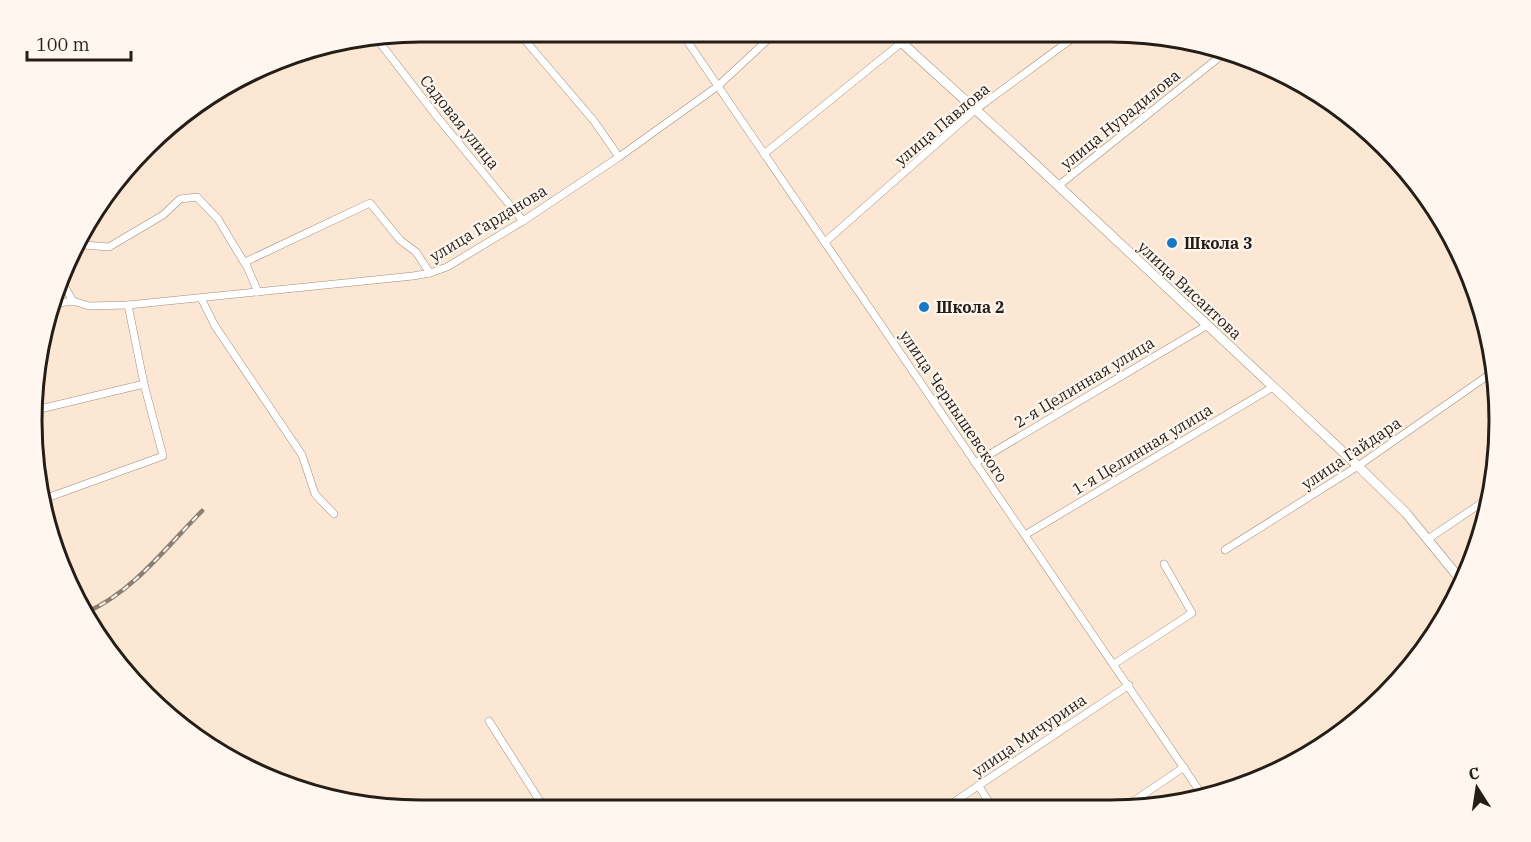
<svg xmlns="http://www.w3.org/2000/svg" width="1531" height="842" viewBox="0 0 1531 842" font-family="'IBM Plex Serif',serif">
<rect width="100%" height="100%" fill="#fbe7d3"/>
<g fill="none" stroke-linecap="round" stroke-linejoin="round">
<defs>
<g id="street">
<path d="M 518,32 L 594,121 L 619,157"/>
<path d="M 681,32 L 1203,796"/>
<path d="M 377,39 L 438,118 L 523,221"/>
<path d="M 1286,76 L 1294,84 L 1298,81"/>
<path d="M 764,154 L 901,43 L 909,32"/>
<path d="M 1058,186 L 1227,51"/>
<path d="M 80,242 L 84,245 L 109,247 L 163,215 L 180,199 L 197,197 L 218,219 L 245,264"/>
<path d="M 825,242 L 975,110 L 1081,32"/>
<path d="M 62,282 L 73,301"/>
<path d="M 258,292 L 245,262 L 370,203 L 400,240 L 416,252 L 430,273"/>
<path d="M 201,298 L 215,326 L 302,455 L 315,494 L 334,514"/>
<path d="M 52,304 L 73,301 L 89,306 L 128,305 L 413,276 L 430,273 L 447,267 L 523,221 L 619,157 L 718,86 L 776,32"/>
<path d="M 36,410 L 144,384"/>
<path d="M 975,463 L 1206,326"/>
<path d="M 44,499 L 163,456 L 144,384 L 128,305"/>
<path d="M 1025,535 L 1273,387"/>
<path d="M 1428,539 L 1486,500"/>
<path d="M 1225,550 L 1358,466 L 1490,374"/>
<path d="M 1114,664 L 1192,613 L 1164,564"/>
<path d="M 489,721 L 545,809"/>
<path d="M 978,785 L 993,808"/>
<path d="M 1125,807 L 1184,767"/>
<path d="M 945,808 L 1129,685"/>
</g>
<path id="secondary" d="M 890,32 L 1020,150 L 1358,466 L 1406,513 L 1460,579"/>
</defs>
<use href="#street" stroke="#9f8d7a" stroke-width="8"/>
<use href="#secondary" stroke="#9f8d7a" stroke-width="10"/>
<use href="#street" stroke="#fff" stroke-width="7"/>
<use href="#secondary" stroke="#fff" stroke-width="9"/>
<defs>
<path id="rail" d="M 87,612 C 134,591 167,546 202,511"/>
</defs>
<use href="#rail" stroke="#8c7e71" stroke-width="4.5"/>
<use href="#rail" stroke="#fff7ef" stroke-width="2" stroke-dasharray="7" stroke-linecap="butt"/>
</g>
<g fill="#1579c5" stroke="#fff7ef" stroke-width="2">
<circle cx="1172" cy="243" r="6"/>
<circle cx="924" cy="307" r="6"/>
</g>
<g text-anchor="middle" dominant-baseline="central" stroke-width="4.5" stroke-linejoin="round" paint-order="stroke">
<g font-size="16" fill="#251e17" stroke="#fff7ef">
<text transform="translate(1120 119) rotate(-39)">улица Нурадилова</text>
<text transform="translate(460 122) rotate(51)">Садовая улица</text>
<text transform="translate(942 124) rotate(-40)">улица Павлова</text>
<text transform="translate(488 223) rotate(-31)">улица Гарданова</text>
<text transform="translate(1190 290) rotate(43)">улица Висаитова</text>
<text transform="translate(1084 382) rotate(-31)">2-я Целинная улица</text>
<text transform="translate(954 406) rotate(56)">улица Чернышевского</text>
<text transform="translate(1142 449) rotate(-31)">1-я Целинная улица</text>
<text transform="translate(1351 453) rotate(-34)">улица Гайдара</text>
<text transform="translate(1029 735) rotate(-34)">улица Мичурина</text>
</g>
<g font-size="16" font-weight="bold" fill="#251e17" stroke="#fff7ef" text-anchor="start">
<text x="1184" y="243">Школа 3</text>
<text x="936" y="307">Школа 2</text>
</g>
</g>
<path d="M0 0H1531V842H0ZM421 42H1110A379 379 0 0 1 1489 421V421A379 379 0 0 1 1110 800H421A379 379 0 0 1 42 421V421A379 379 0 0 1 421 42Z" fill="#fff7ef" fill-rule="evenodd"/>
<path fill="none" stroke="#251e17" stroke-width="3" d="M421 42H1110A379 379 0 0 1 1489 421V421A379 379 0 0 1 1110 800H421A379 379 0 0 1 42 421V421A379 379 0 0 1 421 42Z"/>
<g transform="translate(1477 788) rotate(348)" stroke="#fff7ef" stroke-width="4.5" paint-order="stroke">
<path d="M0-4.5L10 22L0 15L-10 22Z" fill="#251e17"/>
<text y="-9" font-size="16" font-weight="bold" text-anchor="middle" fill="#251e17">С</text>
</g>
<path d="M27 51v9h104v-9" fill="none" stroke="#251e17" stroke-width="3"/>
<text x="36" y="51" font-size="18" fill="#251e17" stroke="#fff7ef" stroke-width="4.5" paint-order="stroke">100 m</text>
</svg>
